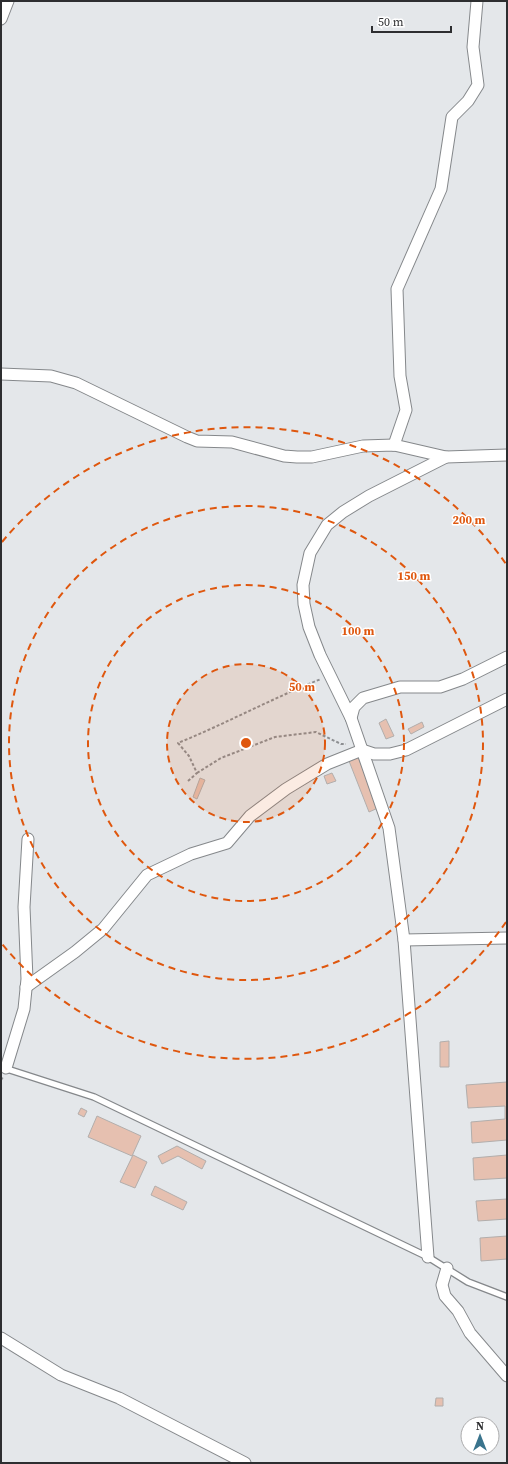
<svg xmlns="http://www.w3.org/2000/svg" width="508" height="1464" viewBox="0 0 508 1464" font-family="'Source Serif 4',serif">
<rect width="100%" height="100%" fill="#e4e7ea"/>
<g fill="#e6c0b0" stroke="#b2aeac">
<path d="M 386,719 L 394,736 L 386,739 L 379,723 Z"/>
<path d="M 422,722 L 424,727 L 411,734 L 408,729 Z"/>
<path d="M 358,757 L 378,808 L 369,812 L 349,761 Z"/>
<path d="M 332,773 L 336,781 L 327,784 L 324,776 Z"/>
<path d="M 200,778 L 205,780 L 197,799 L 193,797 Z"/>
<path d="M 449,1041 L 449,1067 L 440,1067 L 440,1042 Z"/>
<path d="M 507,1082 L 507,1140 L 472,1143 L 471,1122 L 505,1119 L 505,1106 L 468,1108 L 466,1085 Z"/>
<path d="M 81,1108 L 87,1111 L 84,1117 L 78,1114 Z"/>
<path d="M 97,1116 L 141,1136 L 132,1156 L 88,1137 Z"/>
<path d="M 177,1146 L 206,1161 L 202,1169 L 178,1156 L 162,1164 L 158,1156 Z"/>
<path d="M 133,1155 L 147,1162 L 135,1188 L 120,1182 Z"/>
<path d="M 507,1155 L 507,1178 L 474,1180 L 473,1158 Z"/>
<path d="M 155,1186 L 187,1202 L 183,1210 L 151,1195 Z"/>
<path d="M 507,1199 L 507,1219 L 478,1221 L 476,1201 Z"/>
<path d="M 507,1236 L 507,1259 L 481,1261 L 480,1238 Z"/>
<path d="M 436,1398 L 443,1398 L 443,1406 L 435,1406 Z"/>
</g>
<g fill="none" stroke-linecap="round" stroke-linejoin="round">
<defs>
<path id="lane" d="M 4,1068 L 94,1097 L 428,1257 L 468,1282 L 507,1297"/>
<g id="street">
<path d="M 1,19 L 8,1"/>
<path d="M 1,374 L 51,376 L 76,383 L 187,437 L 197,441 L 232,442 L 284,456 L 297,457 L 312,457 L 363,446 L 394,445 L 446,457 L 507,455"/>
<path d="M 394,445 L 406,410 L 400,376 L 397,289 L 441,189 L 452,117 L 468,101 L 478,85 L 473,47 L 477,1"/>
<path d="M 351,718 L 354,707 L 363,698 L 400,687 L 440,687 L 463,679 L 507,657"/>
<path d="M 404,940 L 507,938"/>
<path d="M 26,987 L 75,952 L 103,929 L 147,875 L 191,854 L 227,843 L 250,816 L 286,789 L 327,764 L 362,750 L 374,754 L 390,754 L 406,750 L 507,699"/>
<path d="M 6,1068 L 24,1009 L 27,979 L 24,907 L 28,839"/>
<path d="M 428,1257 L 404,940 L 389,828 L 351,718 L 320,655 L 309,627 L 304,604 L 303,585 L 310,553 L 327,525 L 343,512 L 369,496 L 446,457"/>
<path d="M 447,1268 L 442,1285 L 445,1296 L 458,1311 L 470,1333 L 507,1376"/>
<path d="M 1,1338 L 61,1375 L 119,1398 L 245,1463"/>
</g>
</defs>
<use href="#lane" stroke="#85888b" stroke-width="8"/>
<use href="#street" stroke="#85888b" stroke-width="13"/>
<g stroke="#8d8f92" stroke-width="2" stroke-dasharray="3 2" stroke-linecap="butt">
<path d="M 197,773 L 221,758 L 275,737 L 316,732 L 341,744 L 346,744"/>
<path d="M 188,781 L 197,773 L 189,756 L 178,743 C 227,723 273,698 321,679"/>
<path d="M 1,1080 L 3,1077"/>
</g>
<use href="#lane" stroke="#fff" stroke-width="5.5"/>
<use href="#street" stroke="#fff" stroke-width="11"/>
</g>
<circle cx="246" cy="743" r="79" fill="#df570e" fill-opacity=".12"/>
<g fill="none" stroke="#df570e" stroke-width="2" stroke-dasharray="7 5">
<circle cx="246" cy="743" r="79"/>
<circle cx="246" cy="743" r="158"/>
<circle cx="246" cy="743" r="237"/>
<path d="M506 922A316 316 0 0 1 2 944M2 542A316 316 0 0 1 506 564"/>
</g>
<circle cx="246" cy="743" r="6" fill="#df570e" stroke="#fff" stroke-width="2"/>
<g font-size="12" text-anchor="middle" font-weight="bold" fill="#df570e" stroke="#fff" stroke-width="3" stroke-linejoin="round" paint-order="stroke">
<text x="469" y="524">200 m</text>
<text x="414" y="580">150 m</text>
<text x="358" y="635">100 m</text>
<text x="302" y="691">50 m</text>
</g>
<rect width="508" height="1464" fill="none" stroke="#2d2e30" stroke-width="4"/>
<g transform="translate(480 1436)"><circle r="19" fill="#ffffff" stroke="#ababac"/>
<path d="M0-3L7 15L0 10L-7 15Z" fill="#3a748d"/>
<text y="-6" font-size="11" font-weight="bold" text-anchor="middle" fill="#2d2e30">N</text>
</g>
<path d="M372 26v6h79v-6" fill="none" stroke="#2d2e30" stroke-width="2"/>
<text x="378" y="26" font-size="12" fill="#2d2e30" stroke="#ffffff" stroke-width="3" paint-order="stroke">50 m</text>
</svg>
